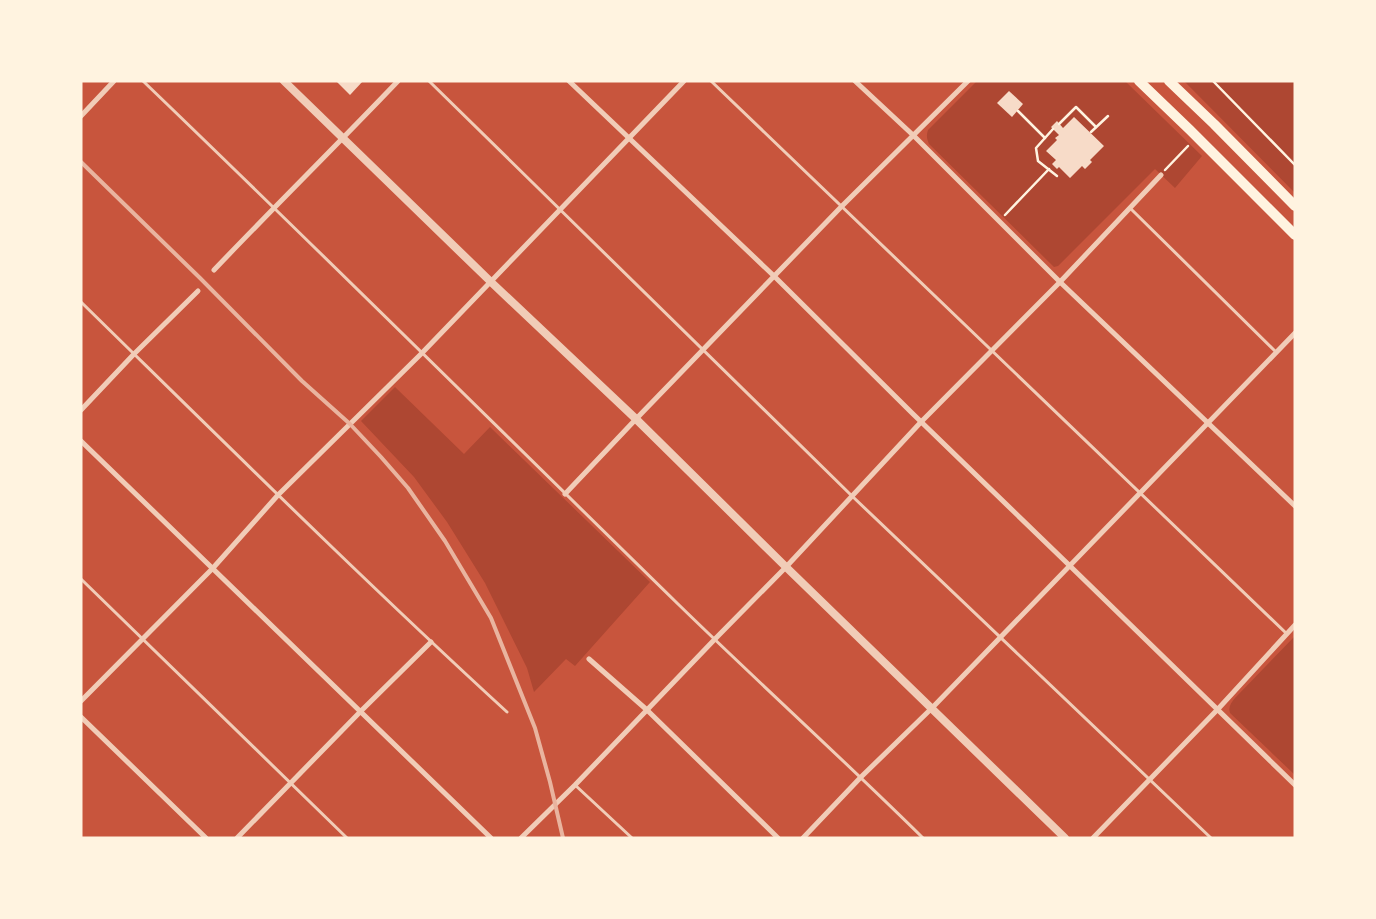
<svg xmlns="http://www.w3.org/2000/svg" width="1376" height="919" viewBox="0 0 1376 919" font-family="Arial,sans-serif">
<rect width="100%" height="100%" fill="#c8553d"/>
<g fill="#ae4732">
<path d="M 977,81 L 1125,81 L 1202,156 L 1175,188 L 1155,169 L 1058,266 L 1054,267 L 929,144 C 927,139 926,136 928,130 Z"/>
<path d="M 1184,81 L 1295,81 L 1295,193 Z"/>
<path d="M 395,387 L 464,454 L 490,427 L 650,582 L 575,666 L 566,659 L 534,692 L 527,668 L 485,583 L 447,522 L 414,477 L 361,421 Z"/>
<path d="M 1295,636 L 1295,775 L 1230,713 C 1228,707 1231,703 1235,698 Z"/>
</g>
<g fill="#f7dbc8">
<path d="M 336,81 L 363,81 L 350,95 Z"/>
<path d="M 1009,91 L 1023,104 L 1012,117 L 997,103 Z"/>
<path d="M 1074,117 L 1104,146 L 1090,160 L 1092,162 L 1085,169 L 1082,166 L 1070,178 L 1059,167 L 1057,169 L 1052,164 L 1056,160 L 1046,151 L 1057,140 L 1055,138 L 1059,135 L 1051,127 L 1057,121 L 1063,128 Z"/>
</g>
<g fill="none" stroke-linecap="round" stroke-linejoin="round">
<g stroke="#fff3e0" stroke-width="2.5">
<path d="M 1213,81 L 1295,165"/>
<path d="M 1018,111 L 1045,138"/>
<path d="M 1059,124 L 1076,107 L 1096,127"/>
<path d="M 1053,129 L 1036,148 L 1038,161 L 1057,176"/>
<path d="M 1091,132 L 1108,116"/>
<path d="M 1165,170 L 1188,146"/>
<path d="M 1005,215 L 1049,169"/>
</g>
<g stroke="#f1ccb7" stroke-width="3">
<path d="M 143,81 C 323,254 500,430 678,604 C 759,683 842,758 923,838"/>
<path d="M 429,81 L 852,496 L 1211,838"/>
<path d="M 711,81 L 1287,634"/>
<path d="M 1130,208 L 1276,352"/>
<path d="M 81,302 C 222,440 362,579 507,712"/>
<path d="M 81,579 L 347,838"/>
<path d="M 575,785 L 632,838"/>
</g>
<g stroke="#f1ccb7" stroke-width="5">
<path d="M 569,81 L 774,276 L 912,413 L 1069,565 L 1295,785"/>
<path d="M 855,81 L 914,136 L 1060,282 L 1295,506"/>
<path d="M 81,116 L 114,81"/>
<path d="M 214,270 C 275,206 337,145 398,81"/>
<path d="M 81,410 L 134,354 L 198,291"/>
<path d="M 81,441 L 491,838"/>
<path d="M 565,494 L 636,419 L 841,207 L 968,81"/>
<path d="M 589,659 L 647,710 L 778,838"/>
<path d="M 81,701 L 213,568 L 278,495 L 422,353 L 684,81"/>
<path d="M 81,717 L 206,838"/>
<path d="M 237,838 L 361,711 L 431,642"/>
<path d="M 521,838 L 575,785 L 715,639 L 786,567 L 921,422 L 1060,282 L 1161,175"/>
<path d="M 803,838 L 861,777 L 932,708 L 1295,333"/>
<path d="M 1093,838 L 1218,709 L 1295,625"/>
</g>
<path stroke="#f1ccb7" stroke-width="8" d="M 284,81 L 491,282 L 636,419 L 786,567 L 1065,838"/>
<g stroke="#fff3e0" stroke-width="10">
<path d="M 1139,81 L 1190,130 L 1295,235"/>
<path d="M 1169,81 L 1214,124 L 1295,206"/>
</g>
<path stroke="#e9b49f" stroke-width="4" d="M 81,162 L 200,278 L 302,381 L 350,424 L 381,457 L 408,488 L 445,541 L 491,618 L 535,728 L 550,782 L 563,838"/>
</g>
<rect width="1376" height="919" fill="none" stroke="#fff3e0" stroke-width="165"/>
</svg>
